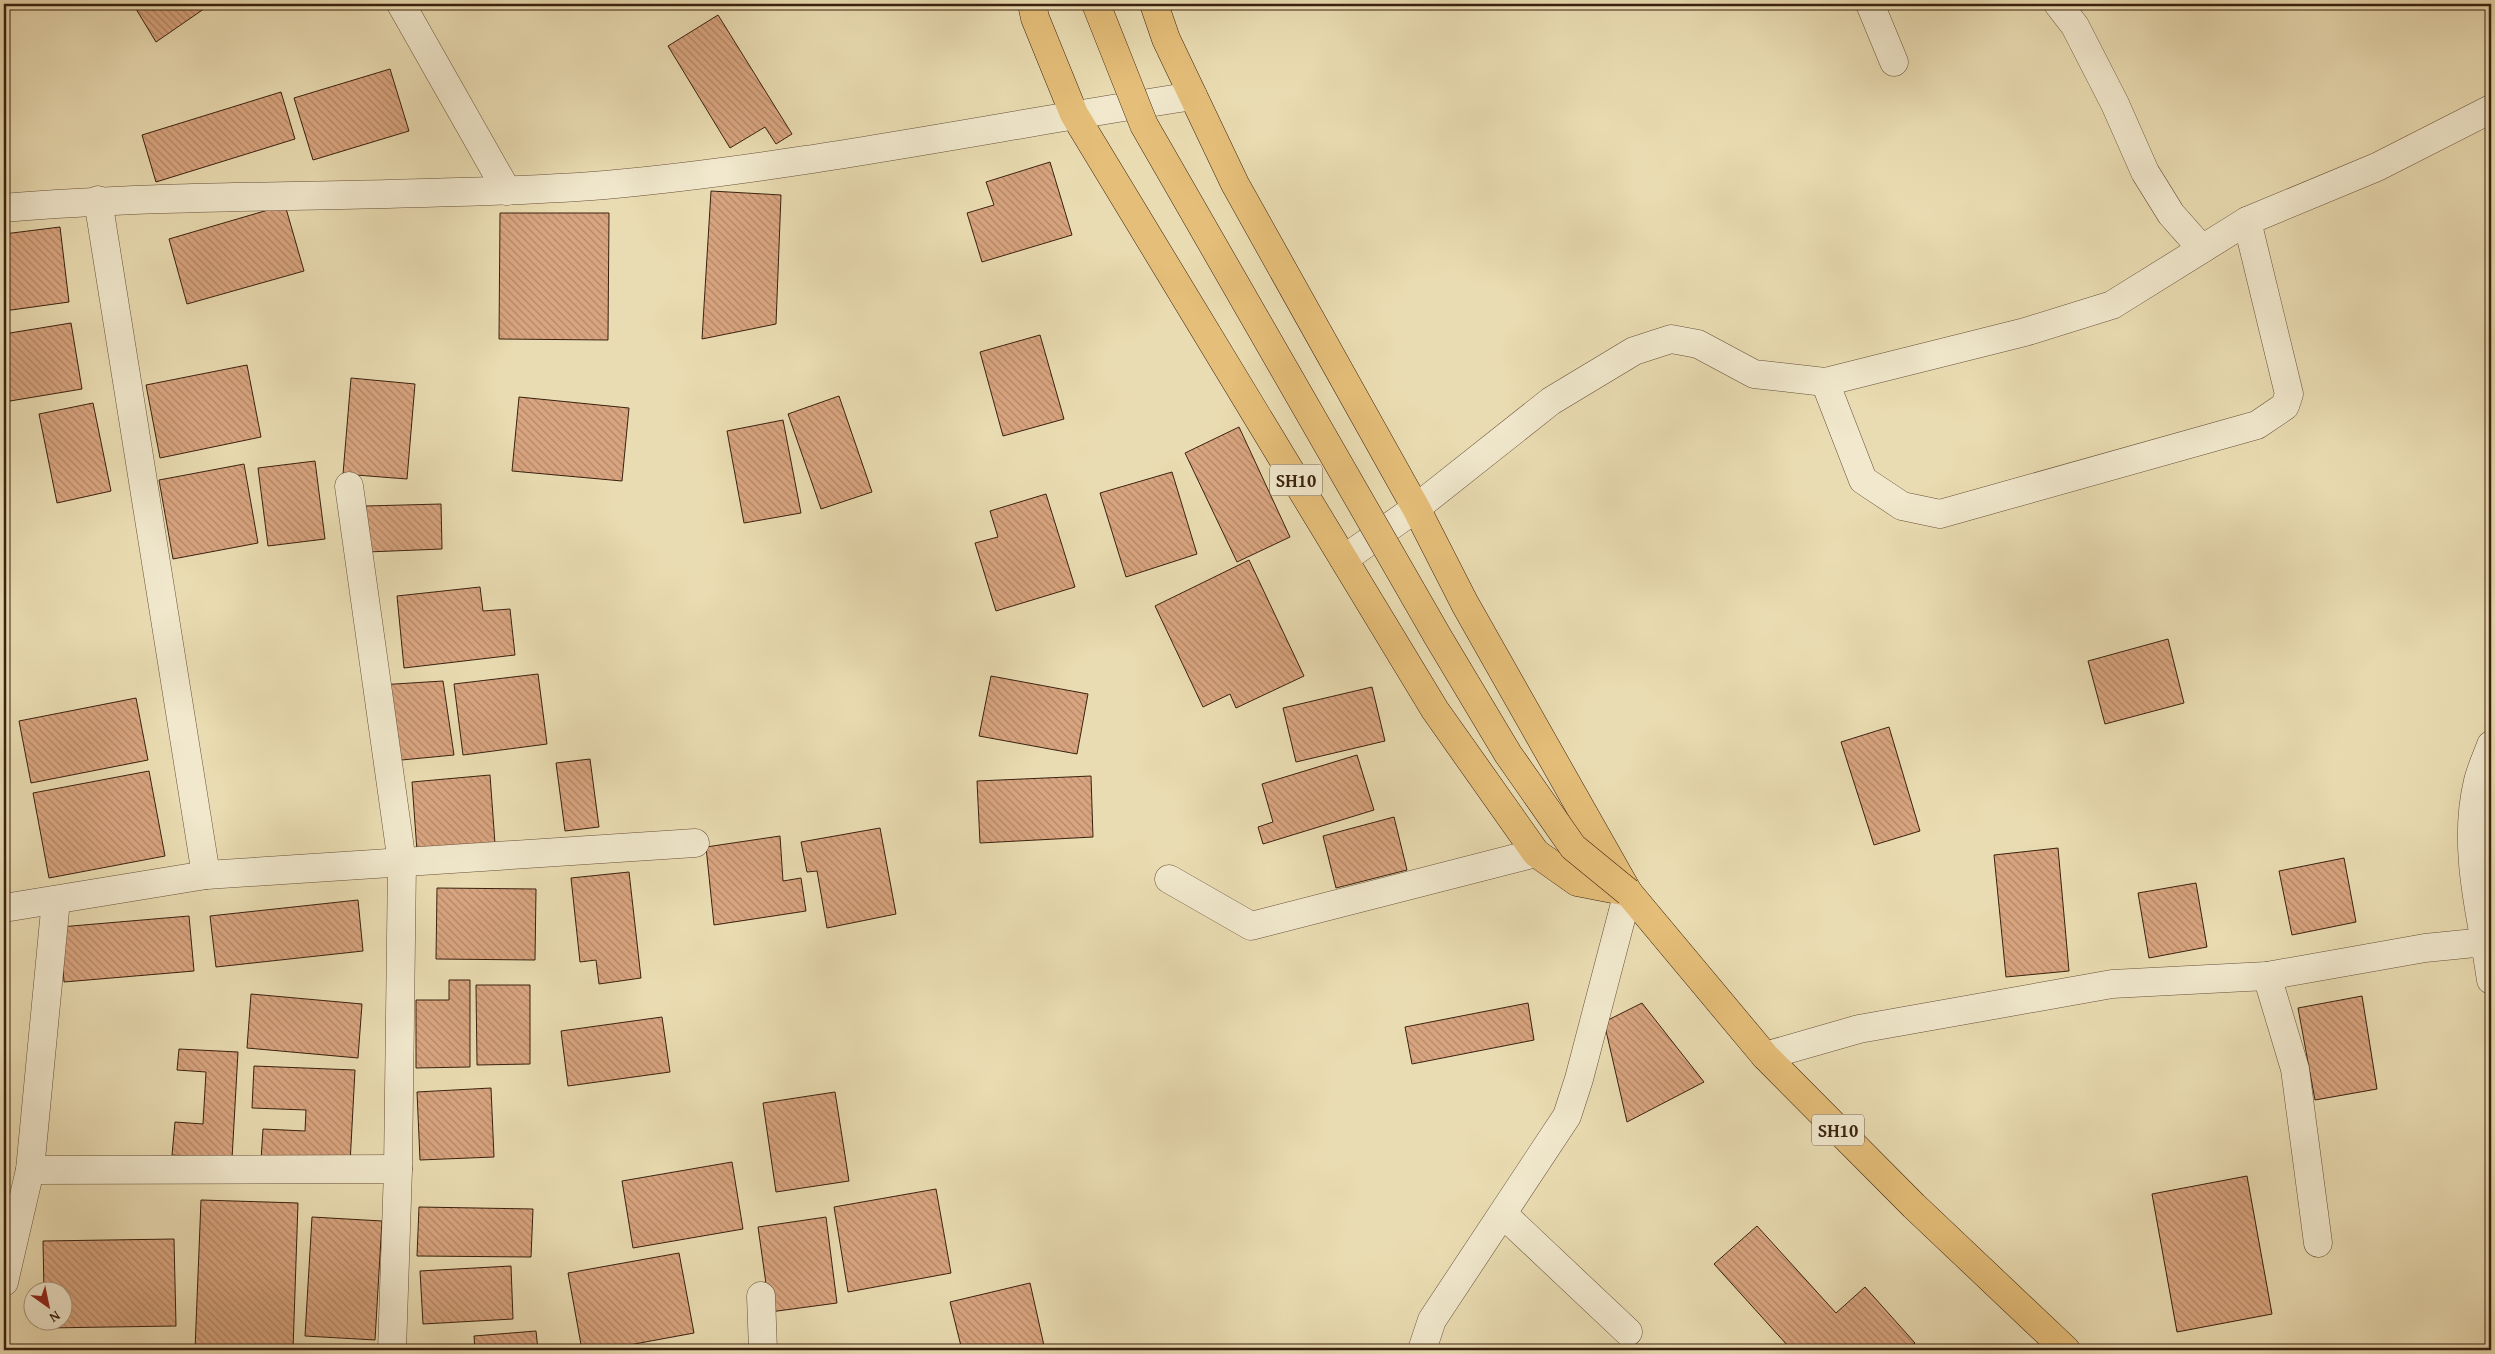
<svg xmlns="http://www.w3.org/2000/svg" width="2495" height="1354" viewBox="0 0 2495 1354" font-family="'Gentium Book Plus',serif">
<defs>
<pattern id="building-back-hatch" width="6" height="6" patternUnits="userSpaceOnUse" patternTransform="scale(1.25)"><rect width="6" height="6" fill="#d9a580"/><path d="M-1 5l2 2M0 0l6 6M5-1l2 2" fill="none" stroke="#b18667"/></pattern>
</defs>
<rect width="100%" height="100%" fill="#eadcb2"/>
<filter id="stains"><feTurbulence type="fractalNoise" baseFrequency=".004" numOctaves="4"/><feColorMatrix values="0 0 0 0 .2 0 0 0 0 .09 0 0 0 0 .02 0 0 0 .5 -.17"/></filter>
<radialGradient id="worn" r=".72"><stop offset=".6" stop-color="#630" stop-opacity="0"/><stop offset="1" stop-color="#630" stop-opacity=".3"/></radialGradient>
<g fill="url(#building-back-hatch)" stroke="#3a210f">
<path d="M 133,4 L 211,4 L 156,42 Z"/>
<path d="M 718,15 L 792,134 L 776,144 L 765,127 L 730,148 L 668,46 Z"/>
<path d="M 390,69 L 409,131 L 313,160 L 294,98 Z"/>
<path d="M 281,92 L 295,139 L 156,182 L 142,135 Z"/>
<path d="M 1050,162 L 1072,235 L 982,262 L 967,213 L 994,205 L 986,182 Z"/>
<path d="M 711,191 L 781,195 L 776,324 L 702,339 Z"/>
<path d="M 285,205 L 304,271 L 187,304 L 169,239 Z"/>
<path d="M 500,213 L 609,213 L 608,340 L 499,339 Z"/>
<path d="M 60,227 L 69,302 L 4,311 L 4,234 Z"/>
<path d="M 71,323 L 82,389 L 4,402 L 4,334 Z"/>
<path d="M 1040,335 L 1064,419 L 1003,436 L 980,352 Z"/>
<path d="M 247,365 L 261,437 L 160,458 L 146,385 Z"/>
<path d="M 351,378 L 415,384 L 407,479 L 343,474 Z"/>
<path d="M 839,396 L 872,492 L 821,509 L 788,414 Z"/>
<path d="M 519,397 L 629,408 L 622,481 L 512,471 Z"/>
<path d="M 93,403 L 111,491 L 57,503 L 39,414 Z"/>
<path d="M 783,420 L 801,513 L 744,523 L 727,431 Z"/>
<path d="M 1239,427 L 1290,537 L 1237,562 L 1185,453 Z"/>
<path d="M 315,461 L 325,539 L 268,546 L 258,468 Z"/>
<path d="M 244,464 L 258,543 L 173,559 L 159,480 Z"/>
<path d="M 1172,472 L 1197,554 L 1126,577 L 1100,493 Z"/>
<path d="M 1046,494 L 1075,587 L 996,611 L 975,543 L 998,537 L 990,511 Z"/>
<path d="M 441,504 L 442,549 L 367,552 L 366,506 Z"/>
<path d="M 1249,560 L 1304,676 L 1236,708 L 1230,694 L 1203,707 L 1155,606 Z"/>
<path d="M 480,587 L 483,611 L 510,609 L 515,655 L 404,668 L 397,596 Z"/>
<path d="M 2168,639 L 2184,703 L 2105,724 L 2088,661 Z"/>
<path d="M 538,674 L 547,744 L 463,755 L 454,684 Z"/>
<path d="M 991,676 L 1088,694 L 1077,754 L 979,736 Z"/>
<path d="M 443,681 L 454,755 L 391,761 L 379,685 Z"/>
<path d="M 1372,687 L 1385,741 L 1296,762 L 1283,708 Z"/>
<path d="M 136,698 L 148,760 L 31,783 L 19,721 Z"/>
<path d="M 1889,727 L 1920,831 L 1874,845 L 1841,742 Z"/>
<path d="M 1357,755 L 1374,810 L 1263,844 L 1258,827 L 1273,822 L 1262,784 Z"/>
<path d="M 590,759 L 599,827 L 565,831 L 556,763 Z"/>
<path d="M 149,771 L 165,856 L 49,878 L 33,793 Z"/>
<path d="M 490,775 L 495,844 L 417,851 L 412,782 Z"/>
<path d="M 1091,776 L 1093,837 L 980,843 L 977,781 Z"/>
<path d="M 1394,817 L 1407,870 L 1336,888 L 1323,836 Z"/>
<path d="M 880,828 L 896,914 L 827,928 L 817,871 L 807,872 L 801,842 Z"/>
<path d="M 780,836 L 783,881 L 801,878 L 806,911 L 714,925 L 706,847 Z"/>
<path d="M 2058,848 L 2069,971 L 2006,977 L 1994,855 Z"/>
<path d="M 2344,858 L 2356,922 L 2292,935 L 2279,871 Z"/>
<path d="M 629,872 L 641,978 L 599,984 L 596,960 L 580,962 L 571,878 Z"/>
<path d="M 2196,883 L 2207,947 L 2149,958 L 2138,893 Z"/>
<path d="M 437,888 L 536,889 L 535,960 L 436,959 Z"/>
<path d="M 358,900 L 363,951 L 216,967 L 210,916 Z"/>
<path d="M 189,916 L 194,971 L 64,982 L 60,927 Z"/>
<path d="M 449,980 L 470,980 L 470,1067 L 416,1068 L 416,1000 L 449,1000 Z"/>
<path d="M 476,985 L 530,985 L 530,1064 L 477,1065 Z"/>
<path d="M 251,994 L 362,1004 L 358,1058 L 247,1048 Z"/>
<path d="M 2362,996 L 2377,1089 L 2315,1100 L 2298,1008 Z"/>
<path d="M 1528,1003 L 1534,1040 L 1412,1064 L 1405,1027 Z"/>
<path d="M 1642,1003 L 1704,1082 L 1627,1122 L 1604,1022 Z"/>
<path d="M 662,1017 L 670,1072 L 568,1086 L 561,1031 Z"/>
<path d="M 179,1049 L 238,1052 L 232,1159 L 172,1155 L 175,1122 L 203,1124 L 206,1072 L 177,1070 Z"/>
<path d="M 254,1066 L 355,1070 L 350,1164 L 261,1160 L 263,1129 L 305,1131 L 306,1110 L 252,1108 Z"/>
<path d="M 491,1088 L 494,1157 L 420,1160 L 417,1092 Z"/>
<path d="M 835,1092 L 849,1181 L 776,1192 L 763,1103 Z"/>
<path d="M 732,1162 L 743,1229 L 633,1248 L 622,1181 Z"/>
<path d="M 2247,1176 L 2272,1314 L 2177,1332 L 2152,1194 Z"/>
<path d="M 936,1189 L 951,1273 L 848,1292 L 834,1207 Z"/>
<path d="M 201,1200 L 298,1203 L 293,1350 L 195,1350 Z"/>
<path d="M 419,1207 L 533,1209 L 531,1257 L 417,1256 Z"/>
<path d="M 312,1217 L 382,1221 L 375,1340 L 305,1336 Z"/>
<path d="M 826,1217 L 837,1303 L 770,1312 L 758,1227 Z"/>
<path d="M 1757,1226 L 1836,1313 L 1865,1287 L 1915,1343 L 1906,1350 L 1783,1350 L 1788,1346 L 1714,1264 Z"/>
<path d="M 174,1239 L 176,1326 L 45,1328 L 45,1322 L 62,1322 L 62,1292 L 44,1292 L 43,1241 Z"/>
<path d="M 679,1253 L 694,1333 L 602,1350 L 582,1350 L 568,1273 Z"/>
<path d="M 511,1266 L 513,1319 L 423,1324 L 420,1271 Z"/>
<path d="M 1030,1283 L 1045,1350 L 962,1350 L 950,1302 Z"/>
<path d="M 536,1331 L 538,1350 L 475,1350 L 474,1336 Z"/>
</g>
<g fill="none" stroke-linecap="round" stroke-linejoin="round">
<defs>
<g id="minor">
<path d="M 401,4 L 507,191"/>
<path d="M 1870,4 L 1894,62"/>
<path d="M 2058,4 L 2075,26 L 2115,104 L 2145,172 L 2171,214 L 2202,249"/>
<path d="M 98,200 L 206,875"/>
<path d="M 4,208 C 132,197 260,197 388,194 C 460,192 533,191 605,185 C 802,167 997,126 1193,96"/>
<path d="M 1825,382 L 1863,480 L 1902,506 L 1940,514 L 2257,425 L 2285,406 L 2289,394 L 2247,221"/>
<path d="M 349,486 L 402,863 L 398,1169 L 392,1350"/>
<path d="M 1344,559 L 1416,508 L 1551,401 L 1634,351 L 1671,339 L 1698,344 L 1754,374 L 1825,382 L 2025,332 L 2112,305 L 2247,221 L 2377,167 L 2491,109"/>
<path d="M 1169,879 L 1251,926 L 1536,853"/>
<path d="M 4,908 L 206,875 L 695,843"/>
<path d="M 2485,942 C 2475,890 2465,834 2478,781 C 2481,769 2487,756 2491,745"/>
<path d="M 2267,976 L 2295,1069 L 2318,1243"/>
<path d="M 1765,1056 L 1859,1029 L 2112,984 L 2267,976 L 2425,948 L 2485,942 L 2491,980"/>
<path d="M 30,1170 L 398,1169"/>
<path d="M 1504,1215 L 1628,1332"/>
<path d="M 4,1282 L 30,1170 L 56,900"/>
<path d="M 761,1296 L 763,1350"/>
<path d="M 1422,1350 L 1432,1320 L 1567,1116 L 1579,1079 L 1628,892"/>
</g>
<g id="major">
<path d="M 1032,4 L 1035,18 L 1074,114 L 1435,710 L 1536,853 L 1577,882 L 1628,892"/>
<path d="M 1154,4 L 1166,39 L 1235,184 L 1416,508 L 1465,604 L 1628,892 L 1765,1056 L 1914,1206 L 2066,1350"/>
</g>
</defs>
<use href="#minor" stroke="#665038" stroke-width="29"/>
<use href="#major" stroke="#3a210f" stroke-width="29"/>
<use href="#minor" stroke="#f1e8cd" stroke-width="28"/>
<use href="#major" stroke="#e5be79" stroke-width="28"/>
<defs>
<path id="major-bridge" d="M 1096,4 L 1144,125 L 1438,637 L 1508,754 L 1573,847 L 1628,892"/>
</defs>
<use href="#major-bridge" stroke="#3a210f" stroke-width="29" stroke-linecap="butt"/>
<use href="#major-bridge" stroke="#e5be79" stroke-width="28"/>
</g>
<g text-anchor="middle" dominant-baseline="central" stroke-width="4" stroke-linejoin="round" paint-order="stroke">
<g fill="#f1e8cd" stroke="#715d48" stroke-width="1">
<rect x="1270" y="464.5" width="52" height="31" rx="4"/>
<rect x="1812" y="1114.5" width="52" height="31" rx="4"/>
</g>
<g font-size="18" font-weight="bold" fill="#3a210f">
<text x="1296" y="480">SH10</text>
<text x="1838" y="1130">SH10</text>
</g>
</g>
<rect width="2495" height="1354" fill="none" stroke="#eadcb2" stroke-width="20"/>
<rect x="5" y="5" width="2485" height="1344" fill="none" stroke="#3a210f" stroke-width="2.5"/>
<rect x="10" y="10" width="2475" height="1334" fill="none" stroke="#3a210f"/>
<g transform="translate(48 1306) rotate(147)"><circle r="24" fill="#f1e8cd" stroke="#a89881"/>
<path d="M0-4L9 19L0 12L-9 19Z" fill="#8f2418"/>
<text y="-8" font-size="14" font-weight="bold" text-anchor="middle" fill="#3a210f">N</text>
</g>
<rect width="100%" height="100%" filter="url(#stains)"/>
<rect width="100%" height="100%" fill="url(#worn)"/>
</svg>
